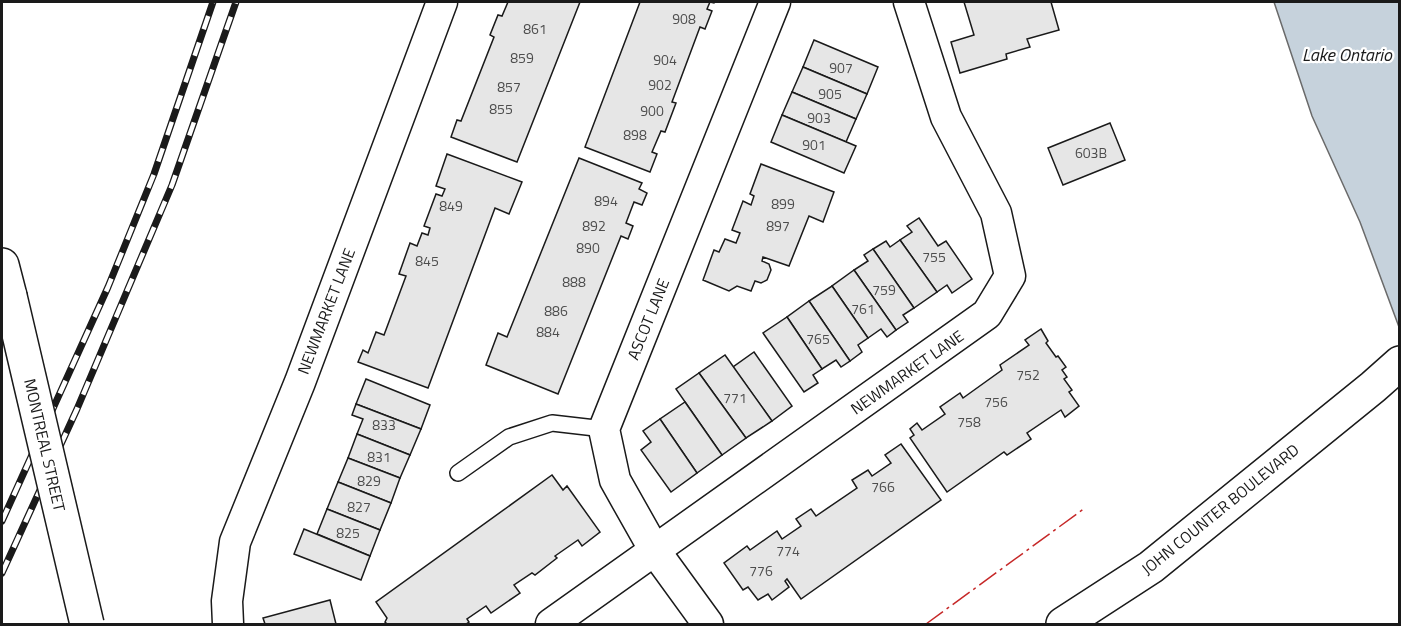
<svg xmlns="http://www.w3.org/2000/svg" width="1401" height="626" viewBox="0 0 1401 626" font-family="'Titillium Web',sans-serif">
<rect width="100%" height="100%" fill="#fff"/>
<path fill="#c6d2dc" stroke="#6a6a6a" stroke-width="1.5" d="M 1274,2 L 1399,2 L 1399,327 L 1360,222 L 1312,116 Z"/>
<g fill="#e6e6e6" stroke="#1a1a1a" stroke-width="1.5">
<path d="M 508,2 L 580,2 L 517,162 L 451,137 L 457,120 L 461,121 L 494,37 L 490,35 L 498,15 L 502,16 Z"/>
<path d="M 640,2 L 715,2 L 714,3 L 710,2 L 707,9 L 712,11 L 705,29 L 700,27 L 672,102 L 676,103 L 665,132 L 661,131 L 652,152 L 657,154 L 650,172 L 585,147 Z"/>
<path d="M 964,2 L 1051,2 L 1059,30 L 1027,39 L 1030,47 L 1006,54 L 1007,59 L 960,73 L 951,42 L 974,35 Z"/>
<path d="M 814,40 L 878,67 L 867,94 L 803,67 Z"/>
<path d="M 803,67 L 867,94 L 856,119 L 792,92 Z"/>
<path d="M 792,92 L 856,119 L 846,142 L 782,115 Z"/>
<path d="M 782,115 L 856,146 L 844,173 L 771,142 Z"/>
<path d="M 1110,123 L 1125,160 L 1063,185 L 1048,148 Z"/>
<path d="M 447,154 L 522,182 L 509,214 L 495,208 L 428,388 L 358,362 L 363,350 L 368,353 L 376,332 L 384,335 L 406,276 L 399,274 L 410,243 L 417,246 L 422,233 L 428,235 L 430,228 L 424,226 L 436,194 L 442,196 L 445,189 L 436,186 Z"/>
<path d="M 579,158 L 642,183 L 639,189 L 647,193 L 642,205 L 634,202 L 626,223 L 633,226 L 628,239 L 621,236 L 558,394 L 486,365 L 498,333 L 507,337 Z"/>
<path d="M 761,164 L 834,192 L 823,222 L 809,216 L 789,266 L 763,257 L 762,261 L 769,264 L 771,270 L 767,280 L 761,283 L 755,281 L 751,291 L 737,286 L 729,291 L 703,280 L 714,250 L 719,252 L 725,239 L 736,243 L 740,233 L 732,230 L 743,201 L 751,205 L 754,196 L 750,194 Z"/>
<path d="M 919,218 L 938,246 L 946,241 L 972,279 L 952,293 L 947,285 L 937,292 L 900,240 L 912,232 L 907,226 Z"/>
<path d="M 900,240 L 937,292 L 914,308 L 873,249 L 886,241 L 890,247 Z"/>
<path d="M 873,249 L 914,308 L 903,315 L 908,322 L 896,330 L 854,270 L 868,261 L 864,255 Z"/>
<path d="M 854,270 L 896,330 L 887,337 L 881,329 L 868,338 L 832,286 Z"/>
<path d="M 832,286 L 868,338 L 858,345 L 862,352 L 850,361 L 809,301 Z"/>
<path d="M 809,301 L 850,361 L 841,367 L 836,360 L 822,369 L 787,317 Z"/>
<path d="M 787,317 L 822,369 L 813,375 L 818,383 L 804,392 L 763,333 Z"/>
<path d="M 1041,329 L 1048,341 L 1046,343 L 1056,357 L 1058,356 L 1066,367 L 1062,370 L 1067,377 L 1064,379 L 1072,390 L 1069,392 L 1079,406 L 1065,417 L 1061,410 L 1027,433 L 1031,439 L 1007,455 L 1004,452 L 947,492 L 910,438 L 914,435 L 910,429 L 917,423 L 922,430 L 945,414 L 940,407 L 960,393 L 963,398 L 1002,370 L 1000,365 L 1029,345 L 1025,340 Z"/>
<path d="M 754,352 L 792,406 L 772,421 L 733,367 Z"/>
<path d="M 725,355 L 772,421 L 746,438 L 699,373 Z"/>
<path d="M 699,373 L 746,438 L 722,455 L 676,389 Z"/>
<path d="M 366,379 L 430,405 L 421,429 L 356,404 Z"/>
<path d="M 685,402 L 722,455 L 697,473 L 660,419 Z"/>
<path d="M 356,404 L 421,429 L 410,455 L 357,434 L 363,419 L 352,415 Z"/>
<path d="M 660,419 L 697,473 L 671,492 L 641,450 L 651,442 L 643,431 Z"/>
<path d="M 357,434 L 410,455 L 400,478 L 348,458 Z"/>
<path d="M 901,444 L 941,500 L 801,599 L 787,579 L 785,581 L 789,587 L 772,600 L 768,594 L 758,600 L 748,587 L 743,590 L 724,563 L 747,546 L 750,550 L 777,531 L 782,539 L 801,526 L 796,519 L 811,509 L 816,516 L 857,488 L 852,480 L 868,470 L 872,476 L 891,463 L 885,455 Z"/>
<path d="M 348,458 L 400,478 L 391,503 L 338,482 Z"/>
<path d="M 552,475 L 563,490 L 567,486 L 600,532 L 582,546 L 578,540 L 555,556 L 557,558 L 535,575 L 532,573 L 514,585 L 520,593 L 491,613 L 486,606 L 467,619 L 469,622 L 466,624 L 387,624 L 385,622 L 387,618 L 376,602 Z"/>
<path d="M 338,482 L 391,503 L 380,530 L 327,509 Z"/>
<path d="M 327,509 L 380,530 L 370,556 L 317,534 Z"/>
<path d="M 304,529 L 370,556 L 361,580 L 294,554 Z"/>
<path d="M 330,600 L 336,624 L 265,624 L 263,618 Z"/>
</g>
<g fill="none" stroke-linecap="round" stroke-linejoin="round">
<defs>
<path id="lane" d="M 458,473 L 509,437 L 552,423 L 604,429"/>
<g id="street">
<path d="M 228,624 L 227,601 L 235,542 L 300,382 L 442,2"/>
<path d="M 551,624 L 987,314 L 1010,276 L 996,213 L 946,117 L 909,2"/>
<path d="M 708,624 L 655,551 L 615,480 L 604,429 L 775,2"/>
</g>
<g id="secondary">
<path d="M 2,265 L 10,296"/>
<path d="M 1063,624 L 1151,567 L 1373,387 L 1400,363"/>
</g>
</defs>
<use href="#lane" stroke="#1a1a1a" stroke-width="18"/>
<use href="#street" stroke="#1a1a1a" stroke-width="33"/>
<use href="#secondary" stroke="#1a1a1a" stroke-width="36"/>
<use href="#lane" stroke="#fff" stroke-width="15"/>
<use href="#street" stroke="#fff" stroke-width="30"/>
<use href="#secondary" stroke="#fff" stroke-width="33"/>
<defs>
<g id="rail">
<path d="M 2,521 L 108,287 L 154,174 L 213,2"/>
<path d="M 2,573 L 77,409 L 172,185 L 236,2"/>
</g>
</defs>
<use href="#rail" stroke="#1a1a1a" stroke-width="7"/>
<use href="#rail" stroke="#fff" stroke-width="4.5" stroke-dasharray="14" stroke-linecap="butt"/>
<defs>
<path id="secondary-bridge" d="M 10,296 L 87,624"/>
</defs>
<use href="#secondary-bridge" stroke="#1a1a1a" stroke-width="36" stroke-linecap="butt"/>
<use href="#secondary-bridge" stroke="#fff" stroke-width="33"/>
<path stroke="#c62828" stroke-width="1.5" stroke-dasharray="21 4.5 3 4.5" stroke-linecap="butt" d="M 926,624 L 1085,508"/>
</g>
<g text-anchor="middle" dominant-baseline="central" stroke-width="4.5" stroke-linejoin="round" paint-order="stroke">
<g font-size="14" fill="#4d4d4d">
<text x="684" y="18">908</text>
<text x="535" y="28">861</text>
<text x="522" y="57">859</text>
<text x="665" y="59">904</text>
<text x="841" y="67">907</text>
<text x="660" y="84">902</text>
<text x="509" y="86">857</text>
<text x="830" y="93">905</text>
<text x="501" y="108">855</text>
<text x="652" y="110">900</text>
<text x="819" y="117">903</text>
<text x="635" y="134">898</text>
<text x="814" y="144">901</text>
<text x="1091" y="152">603B</text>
<text x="606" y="200">894</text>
<text x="783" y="203">899</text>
<text x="451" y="205">849</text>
<text x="594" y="225">892</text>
<text x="778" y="225">897</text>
<text x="588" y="247">890</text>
<text x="934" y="256">755</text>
<text x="427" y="260">845</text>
<text x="574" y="281">888</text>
<text x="884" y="289">759</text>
<text x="863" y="308">761</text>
<text x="556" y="310">886</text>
<text x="548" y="331">884</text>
<text x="818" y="338">765</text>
<text x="1028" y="374">752</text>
<text x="735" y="397">771</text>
<text x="996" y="401">756</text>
<text x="969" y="421">758</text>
<text x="384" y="424">833</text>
<text x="379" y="456">831</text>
<text x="369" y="480">829</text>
<text x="883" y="486">766</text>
<text x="359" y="506">827</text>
<text x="348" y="532">825</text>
<text x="788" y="550">774</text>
<text x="761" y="570">776</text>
</g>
<g font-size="16" fill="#1a1a1a" stroke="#fff">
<text transform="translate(326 311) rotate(-69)">NEWMARKET LANE</text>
<text transform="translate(648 319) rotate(-68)">ASCOT LANE</text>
<text transform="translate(907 372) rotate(-35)">NEWMARKET LANE</text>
<text transform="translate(45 445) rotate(77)">MONTREAL STREET</text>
<text transform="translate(1220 509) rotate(-39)">JOHN COUNTER BOULEVARD</text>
</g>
<g font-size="18" font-style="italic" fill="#1a1a1a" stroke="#fff">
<text x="1347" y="54">Lake Ontario</text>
</g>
</g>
<rect width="1401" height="626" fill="none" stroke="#1a1a1a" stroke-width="6"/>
</svg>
